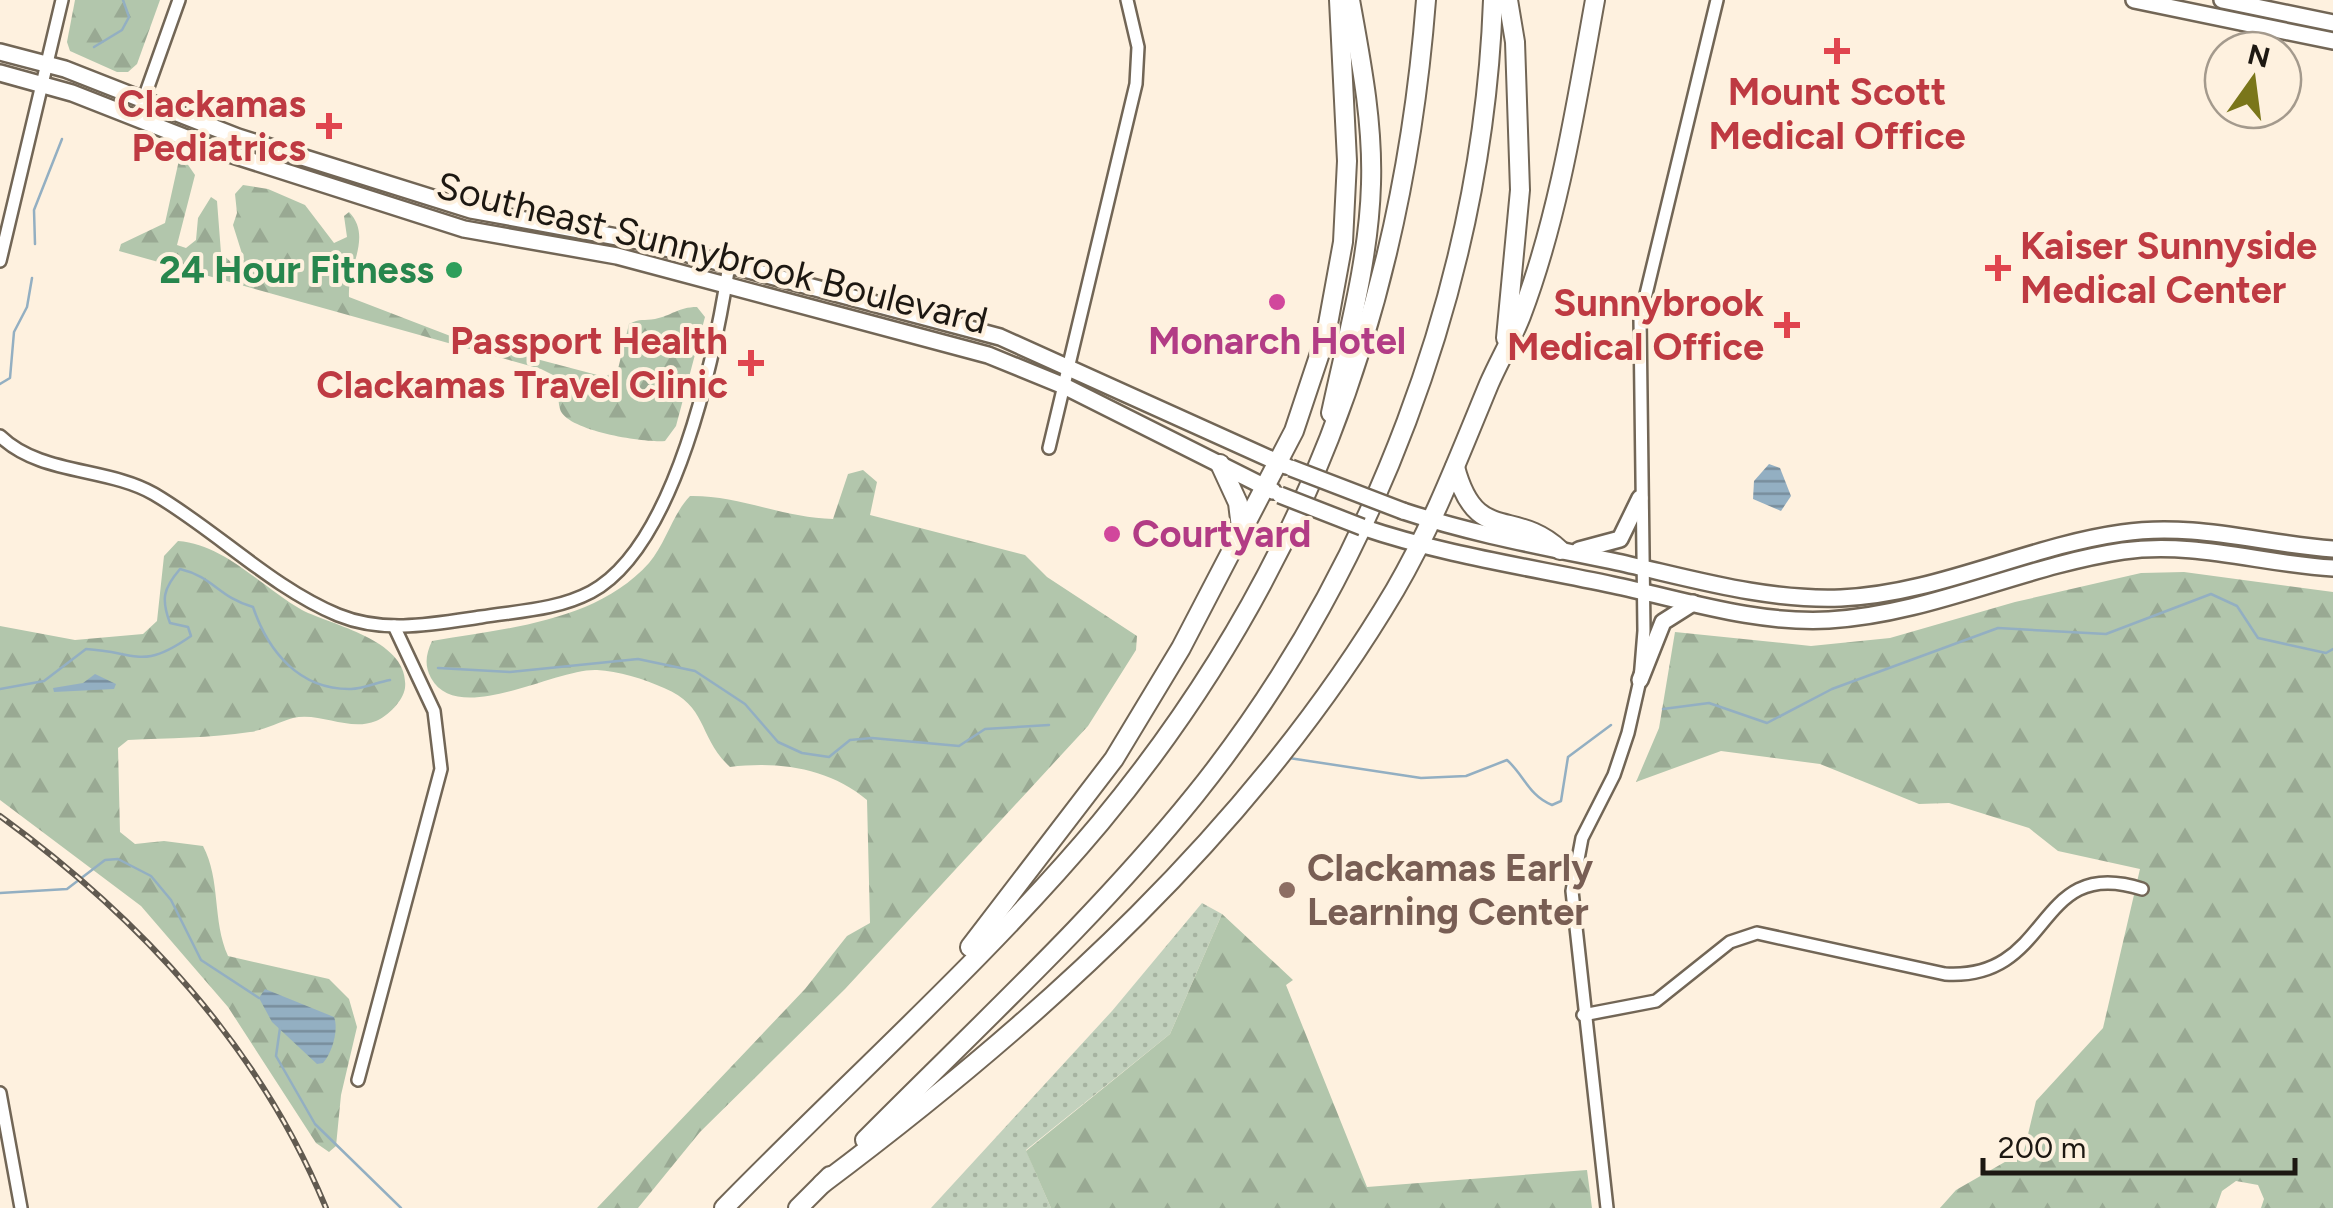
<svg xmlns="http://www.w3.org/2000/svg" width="2333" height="1208" viewBox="0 0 2333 1208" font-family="Figtree,sans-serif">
<defs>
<pattern id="grass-dots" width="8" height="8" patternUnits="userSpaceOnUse" patternTransform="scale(2.5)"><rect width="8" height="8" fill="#c2d1bd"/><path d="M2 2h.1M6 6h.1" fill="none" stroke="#a6b3a1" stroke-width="1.8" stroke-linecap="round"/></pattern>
<pattern id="forest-firs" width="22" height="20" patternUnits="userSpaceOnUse" patternTransform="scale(2.5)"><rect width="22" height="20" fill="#b2c6ac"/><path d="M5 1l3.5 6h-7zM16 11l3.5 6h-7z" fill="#99a993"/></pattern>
<pattern id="water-rules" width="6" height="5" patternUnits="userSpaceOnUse" patternTransform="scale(2.5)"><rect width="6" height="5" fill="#93afc2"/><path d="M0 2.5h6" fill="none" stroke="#778d9c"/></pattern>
</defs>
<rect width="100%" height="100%" fill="#fef1df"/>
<path fill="url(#grass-dots)" d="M 1202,903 L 1222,914 L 1170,1034 L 1026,1150 L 1051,1208 L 931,1208 L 1112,1011 Z"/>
<g fill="url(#forest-firs)">
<path d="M 75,0 L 160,0 L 137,64 L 128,72 L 117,72 L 70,51 L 67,42 Z"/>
<path d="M 184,159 L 195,175 L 177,245 L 186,248 L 196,240 L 198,218 L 211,197 L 217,201 L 221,253 L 232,263 L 244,260 L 233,225 L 237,213 L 235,194 L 243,185 L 268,189 L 305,205 L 334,243 L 347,237 L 344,216 L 349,212 C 373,237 347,267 349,297 L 453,337 L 605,377 L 618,369 L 629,324 C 640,318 644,321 655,319 C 671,316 678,307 697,307 L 705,317 L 676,426 L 665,441 C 645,443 566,431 560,409 C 557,400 560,388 557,377 L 541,369 L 119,251 L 121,244 L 165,223 L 179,160 Z"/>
<path d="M 863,470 L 877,482 L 870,515 L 1025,555 L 1047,577 L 1137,636 L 1136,650 L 1088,726 L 845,989 L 700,1132 L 638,1208 L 597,1208 L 805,989 L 847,936 L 870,923 L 867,800 C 829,768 779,761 730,767 C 697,736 709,707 664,688 C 644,679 618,671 597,670 C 555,668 458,727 431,678 C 424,665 426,654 432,641 C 507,628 596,622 649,563 C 666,543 672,515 690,496 C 738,495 784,518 833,519 L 848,474 Z"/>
<path d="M 178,541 C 226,545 261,587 302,610 C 333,626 410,640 405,688 C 403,701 388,716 376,721 C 349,732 321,712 293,718 C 279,722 265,730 250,732 C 210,738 169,738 128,740 L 118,748 L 120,832 L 135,844 L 164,841 L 203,846 C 221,880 212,920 228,956 L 329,979 L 349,999 L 357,1027 L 341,1095 L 336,1146 L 329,1152 L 316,1143 L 228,1007 L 141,906 L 0,800 L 0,626 L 75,640 L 143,634 L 157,621 L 164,556 Z"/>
<path d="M 2184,572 L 2333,592 L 2333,1208 L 2261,1208 L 2264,1199 L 2258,1185 L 2236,1181 L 2222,1191 L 2216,1208 L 1940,1208 L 1956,1190 L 2024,1151 L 2036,1101 L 2103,1028 L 2140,869 L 2058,851 L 2029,828 L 1949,803 L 1919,804 L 1820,764 L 1721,751 L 1636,782 L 1659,728 L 1675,632 L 1811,646 L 1890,638 L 2015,602 L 2141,573 Z"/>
<path d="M 1222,914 L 1293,980 L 1286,985 L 1367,1187 L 1587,1170 L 1592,1208 L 1051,1208 L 1026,1151 L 1170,1034 Z"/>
</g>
<g fill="url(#water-rules)">
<path d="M 1769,464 L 1780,468 L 1791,496 L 1781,511 L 1753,499 L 1754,481 Z"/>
<path d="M 95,674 L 116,684 L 114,689 L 54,692 L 53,688 L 83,683 Z"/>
<path d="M 265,989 L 334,1017 C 339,1030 332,1053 323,1063 L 317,1064 L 272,1022 L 259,998 Z"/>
</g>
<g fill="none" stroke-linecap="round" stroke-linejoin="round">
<g stroke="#93afc2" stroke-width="2.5">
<path d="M 94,47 L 122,30 L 129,17 L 123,0"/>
<path d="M 35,244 L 34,210 L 62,139"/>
<path d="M 0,384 L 10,378 L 14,332 L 27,307 L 32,278"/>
<path d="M 438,668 L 510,672 L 638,659 L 695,671 L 745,704 L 778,742 L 802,753 L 829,757 L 850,740 L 872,738 L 959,746 L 985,729 L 1049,725"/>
<path d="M 0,689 L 44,681 L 86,649 C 138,652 141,671 191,636 L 188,627 L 170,623 C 161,599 163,589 180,569 C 214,577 218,597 253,607 C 268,651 299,690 351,689 C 363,689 378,682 390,680"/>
<path d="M 1663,709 L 1709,703 L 1767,723 L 1832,689 L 1998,628 L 2106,634 L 2211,594 L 2237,606 L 2258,638 L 2326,653 L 2333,649"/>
<path d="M 1289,758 L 1421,778 L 1466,776 L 1507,760 C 1524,775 1529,796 1552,805 L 1561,801 L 1568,757 L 1611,725"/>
<path d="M 0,893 L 67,889 L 105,860 L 118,859 L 151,876 L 171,900 L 201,960 L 259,998"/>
<path d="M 280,1028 L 276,1056 L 315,1124 L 401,1208"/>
</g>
<defs>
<g id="minor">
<path d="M 143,101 L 179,0"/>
<path d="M 0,261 L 62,0"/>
<path d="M 0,436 C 40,475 107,467 154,494 C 217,531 271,587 338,615 C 384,634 434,624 481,617 C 518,611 557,610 591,592 C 676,546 715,355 729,265"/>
<path d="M 1049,448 L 1136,84 L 1138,47 L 1127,0"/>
<path d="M 1583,1015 L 1656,1001 L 1730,942 L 1757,933 L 1945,974 C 2055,981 2033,854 2142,889"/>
<path d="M 358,1080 L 441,769 L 434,711 L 394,626"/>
<path d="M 0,1093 L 21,1208"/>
<path d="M 1607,1208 L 1572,891 L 1582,838 L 1614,775 L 1628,733 L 1640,680 L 1644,631 L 1640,319 L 1717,0"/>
</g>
<g id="major">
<path d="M 2134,0 L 2333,41"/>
<path d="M 2222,0 L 2333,23"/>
<path d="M 0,52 L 65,69 L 238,137 L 471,210 L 639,241 L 1000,337 L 1286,466"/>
<path d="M 0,73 L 72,93 L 217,150 L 464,229 L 617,256 L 988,355 L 1064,386 L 1273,491"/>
<path d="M 1403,511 C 1472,534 1545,547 1617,562 C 1690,578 1765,601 1841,598 C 1937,594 2028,546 2122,533 C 2194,522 2262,544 2333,549"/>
<path d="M 1362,527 C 1444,555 1529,567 1613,585 C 1684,600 1755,624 1829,620 C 1930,614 2023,566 2123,551 C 2195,541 2262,564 2333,568"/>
<path d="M 1579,550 L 1620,539 L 1640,498"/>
<path d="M 1640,680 L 1663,622 L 1693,603"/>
</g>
<g id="highway">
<path d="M 1506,338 L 1520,190 L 1515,42 L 1508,0"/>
<path d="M 1331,413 C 1347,338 1369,261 1371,184 C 1373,122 1361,61 1350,0"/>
<path d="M 1220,464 L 1238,503 L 1242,536"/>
<path d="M 1455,467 C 1476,546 1514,507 1560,550"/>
<path d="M 970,947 L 1114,759 L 1181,648 L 1294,431 L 1326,335 L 1343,242 L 1347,161 L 1339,0"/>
<path d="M 865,1140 C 976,1028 1095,919 1195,795 C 1372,575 1483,283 1493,0"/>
<path d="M 822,1184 C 1041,1020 1254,828 1395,590 C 1433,525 1460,454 1489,384 C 1499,361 1512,339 1521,316 C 1559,216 1576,105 1595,0"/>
<path d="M 724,1208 C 848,1081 986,959 1100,823 C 1301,581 1402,312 1426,0"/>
<path d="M 798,1208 L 830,1176"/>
</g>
</defs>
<use href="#minor" stroke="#726656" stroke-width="16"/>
<use href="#major" stroke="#726656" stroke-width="20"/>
<use href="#highway" stroke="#726656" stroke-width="22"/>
<use href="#minor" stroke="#fff" stroke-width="11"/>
<use href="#major" stroke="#fff" stroke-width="15"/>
<use href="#highway" stroke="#fff" stroke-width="18"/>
<defs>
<path id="rail" d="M 0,816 C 139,917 260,1047 326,1208"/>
</defs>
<use href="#rail" stroke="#615a50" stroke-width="6"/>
<use href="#rail" stroke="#fef1df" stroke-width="2.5" stroke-dasharray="8" stroke-linecap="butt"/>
<defs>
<g id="major-bridge">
<path d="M 1291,468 L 1403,511"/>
<path d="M 1280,495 L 1362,527"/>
</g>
</defs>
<use href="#major-bridge" stroke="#726656" stroke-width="20" stroke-linecap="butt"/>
<use href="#major-bridge" stroke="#fff" stroke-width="15"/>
</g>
<g fill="#e0444e" stroke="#fef1df" stroke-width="4">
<path d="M1832 36h10v10h10v10h-10v10h-10v-10h-10v-10h10z"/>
<path d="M324 111h10v10h10v10h-10v10h-10v-10h-10v-10h10z"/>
<path d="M1993 253h10v10h10v10h-10v10h-10v-10h-10v-10h10z"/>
<path d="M1782 310h10v10h10v10h-10v10h-10v-10h-10v-10h10z"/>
<path d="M746 348h10v10h10v10h-10v10h-10v-10h-10v-10h10z"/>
</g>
<circle fill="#2e9e5b" stroke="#fef1df" stroke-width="4" cx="454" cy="270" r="10"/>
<g fill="#d1479c" stroke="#fef1df" stroke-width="4">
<circle cx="1277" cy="302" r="10"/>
<circle cx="1112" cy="534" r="10"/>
</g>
<circle fill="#8d6e63" stroke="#fef1df" stroke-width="4" cx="1287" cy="890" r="10"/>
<g text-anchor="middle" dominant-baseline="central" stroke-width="8" stroke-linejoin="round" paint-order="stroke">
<g font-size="38" font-weight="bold" fill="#be3a42" stroke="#fef1df" text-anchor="end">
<text x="1837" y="92" text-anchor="middle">Mount Scott<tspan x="1837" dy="44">Medical Office</tspan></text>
<text x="306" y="104">Clackamas<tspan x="306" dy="44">Pediatrics</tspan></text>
<text x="2020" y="246" text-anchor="start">Kaiser Sunnyside<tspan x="2020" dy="44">Medical Center</tspan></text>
<text x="1764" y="303">Sunnybrook<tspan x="1764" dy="44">Medical Office</tspan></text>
<text x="728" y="341">Passport Health<tspan x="728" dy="44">Clackamas Travel Clinic</tspan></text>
</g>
<g font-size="38" fill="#1d1812" stroke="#fef1df">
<text transform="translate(712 253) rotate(14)">Southeast Sunnybrook Boulevard</text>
</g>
<g font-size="38" font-weight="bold" fill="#27864d" stroke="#fef1df" text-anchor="end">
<text x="434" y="270">24 Hour Fitness</text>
</g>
<g font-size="38" font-weight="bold" fill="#b23c85" stroke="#fef1df">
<text x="1277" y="341">Monarch Hotel</text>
<text x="1132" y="534" text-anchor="start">Courtyard</text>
</g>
<g font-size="38" font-weight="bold" fill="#785e54" stroke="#fef1df" text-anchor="start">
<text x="1307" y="868">Clackamas Early<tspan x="1307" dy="44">Learning Center</tspan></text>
</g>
</g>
<g transform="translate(2253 80) rotate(14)"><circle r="48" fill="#fef1df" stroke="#a49a8d" stroke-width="2.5"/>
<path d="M0-8L18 38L0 25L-18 38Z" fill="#7a761a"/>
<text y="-15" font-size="28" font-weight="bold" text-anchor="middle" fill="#1d1812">N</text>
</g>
<path d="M1983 1158v15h312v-15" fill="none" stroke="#1d1812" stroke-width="5"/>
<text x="1998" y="1158" font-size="30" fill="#1d1812" stroke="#fef1df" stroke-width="8" paint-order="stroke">200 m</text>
</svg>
